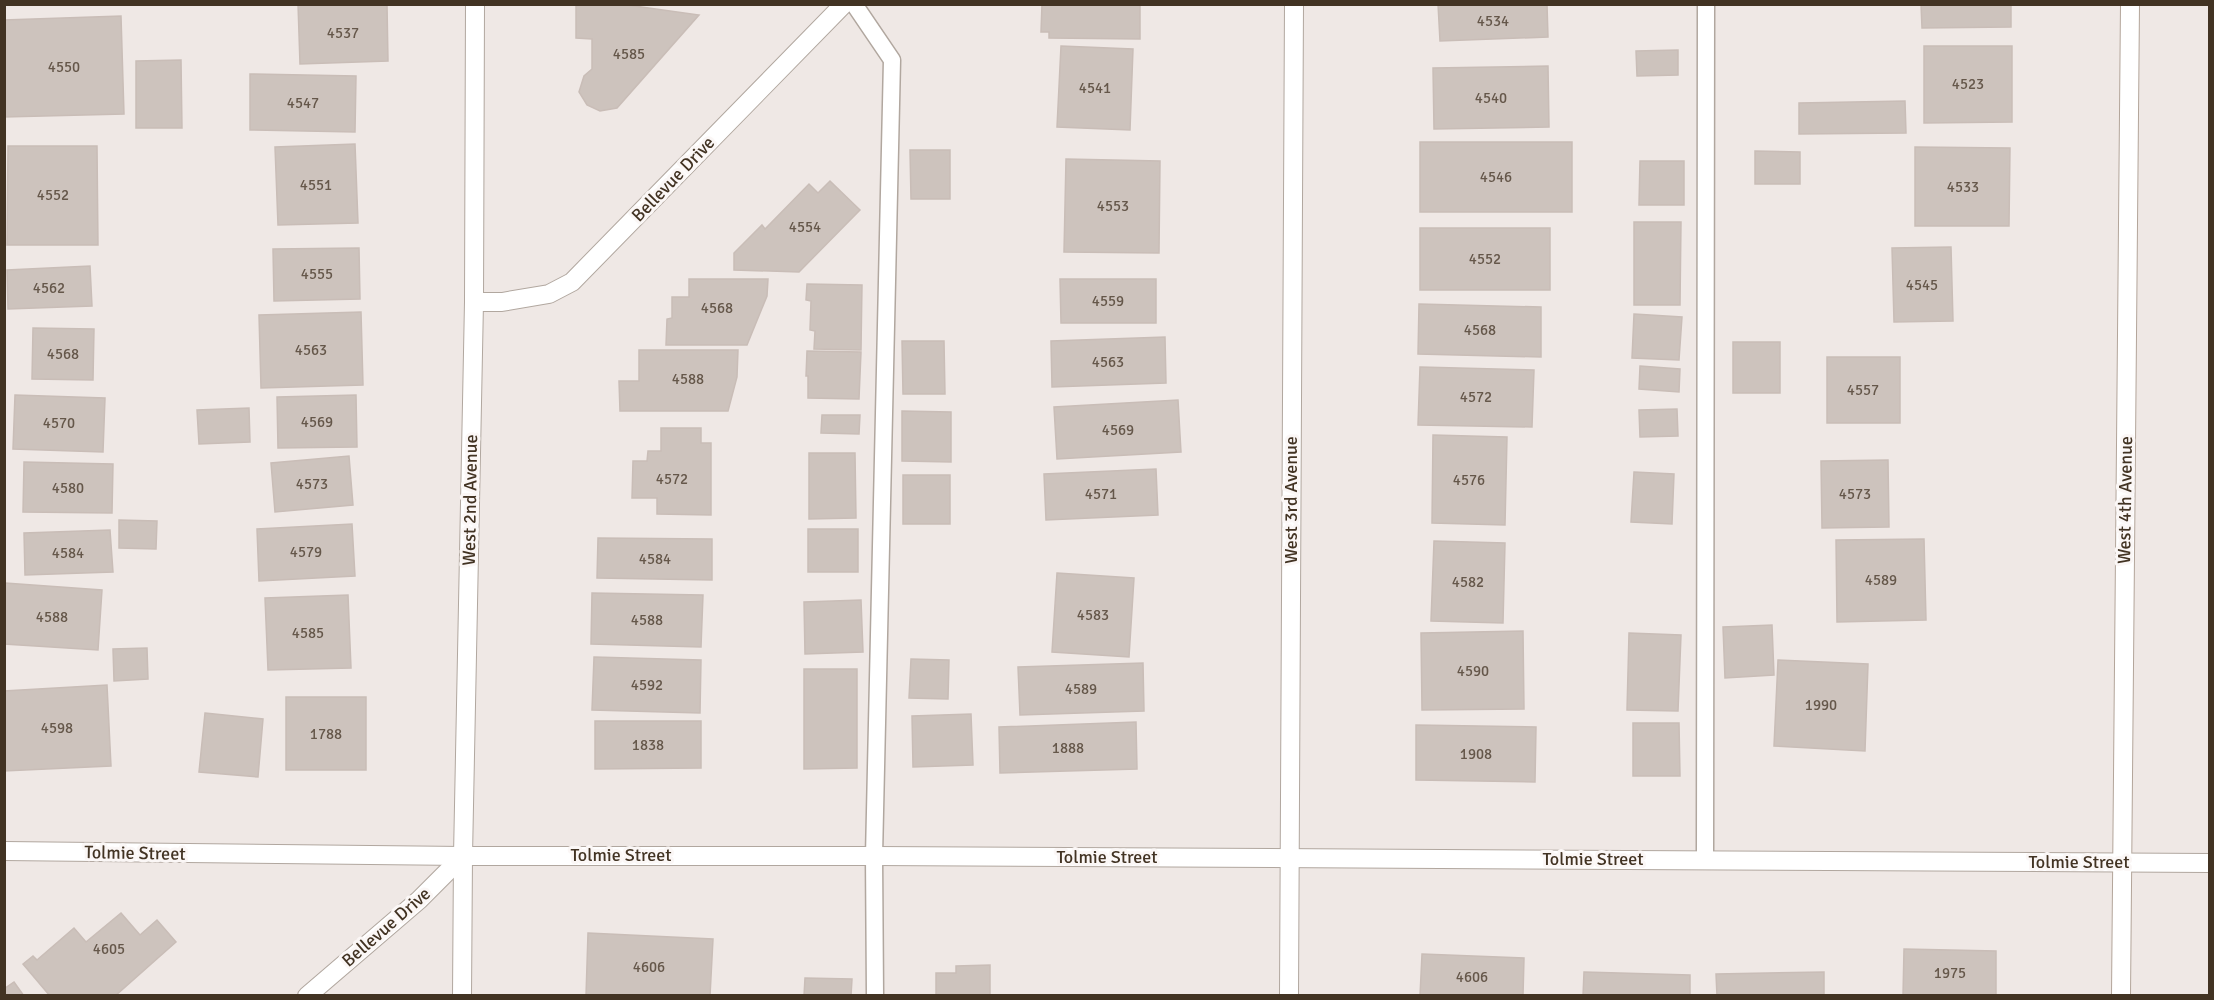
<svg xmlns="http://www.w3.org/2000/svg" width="2214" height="1000" viewBox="0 0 2214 1000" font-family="Signika,sans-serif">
<rect width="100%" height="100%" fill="#efe8e5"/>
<g fill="#cdc3bd" stroke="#c9bdb7" stroke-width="1.5">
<path d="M 298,4 L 387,4 L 388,61 L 300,64 Z"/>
<path d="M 576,4 L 620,4 L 699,15 L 617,108 L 600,111 L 587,105 L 579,92 L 584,76 L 592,69 L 592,39 L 576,38 Z"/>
<path d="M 1042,4 L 1140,4 L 1140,39 L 1049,38 L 1049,32 L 1041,32 Z"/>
<path d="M 1438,4 L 1547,4 L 1548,37 L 1440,41 Z"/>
<path d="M 1921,4 L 2011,4 L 2011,27 L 1922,28 Z"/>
<path d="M 121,16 L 124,114 L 4,117 L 4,20 Z"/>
<path d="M 1061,46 L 1133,49 L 1130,130 L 1057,127 Z"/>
<path d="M 1924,46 L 2012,46 L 2012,122 L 1924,123 Z"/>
<path d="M 1678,50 L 1678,75 L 1637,76 L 1636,51 Z"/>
<path d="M 181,60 L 182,128 L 136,128 L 136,61 Z"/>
<path d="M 1548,66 L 1549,127 L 1434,129 L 1433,68 Z"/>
<path d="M 250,74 L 356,76 L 355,132 L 250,130 Z"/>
<path d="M 1905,101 L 1906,133 L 1799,134 L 1799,103 Z"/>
<rect x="1420" y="142" width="152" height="70"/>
<path d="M 355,144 L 358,223 L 278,225 L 275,147 Z"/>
<path d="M 8,146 L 97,146 L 98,245 L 7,245 Z"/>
<path d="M 1915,147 L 2010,148 L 2009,226 L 1915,226 Z"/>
<path d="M 910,150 L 950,150 L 950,199 L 911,199 Z"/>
<path d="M 1755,151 L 1800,152 L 1800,184 L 1755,184 Z"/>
<path d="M 1066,159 L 1160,161 L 1159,253 L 1064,252 Z"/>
<path d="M 1640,161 L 1684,161 L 1684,205 L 1639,205 Z"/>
<path d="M 830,181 L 860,210 L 799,272 L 734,270 L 734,253 L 762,225 L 765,229 L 809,184 L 818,193 Z"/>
<path d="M 1634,222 L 1681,222 L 1680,305 L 1634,305 Z"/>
<rect x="1420" y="228" width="130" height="62"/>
<path d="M 1951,247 L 1953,321 L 1894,322 L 1892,248 Z"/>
<path d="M 359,248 L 360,299 L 274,301 L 273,249 Z"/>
<path d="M 90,266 L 92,306 L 8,309 L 7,270 Z"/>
<path d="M 689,279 L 768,279 L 767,296 L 747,345 L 666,345 L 667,319 L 672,318 L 672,297 L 689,297 Z"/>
<path d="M 1060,279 L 1156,279 L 1156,323 L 1061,323 Z"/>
<path d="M 807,284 L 862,285 L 861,350 L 814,349 L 815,331 L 810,330 L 811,301 L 806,300 Z"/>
<path d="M 1419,304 L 1541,307 L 1541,357 L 1418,354 Z"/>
<path d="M 361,312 L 363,385 L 261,388 L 259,315 Z"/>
<path d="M 1634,314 L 1682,317 L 1679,360 L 1632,358 Z"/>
<path d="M 33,328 L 94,329 L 93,380 L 32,379 Z"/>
<path d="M 1165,337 L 1166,383 L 1052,387 L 1051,341 Z"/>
<path d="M 902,341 L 944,341 L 945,394 L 903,394 Z"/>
<rect x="1733" y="342" width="47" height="51"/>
<path d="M 639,350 L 738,350 L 737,377 L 728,411 L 620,411 L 619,381 L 639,381 Z"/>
<path d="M 807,351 L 861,352 L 859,399 L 808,398 L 808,376 L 806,376 Z"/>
<rect x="1827" y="357" width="73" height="66"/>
<path d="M 1640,366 L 1680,369 L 1679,392 L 1639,389 Z"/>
<path d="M 1420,367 L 1534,370 L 1532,427 L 1418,425 Z"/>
<path d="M 15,395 L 105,398 L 103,452 L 13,449 Z"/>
<path d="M 356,395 L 357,447 L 278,448 L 277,397 Z"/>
<path d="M 1178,400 L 1181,452 L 1057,459 L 1054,407 Z"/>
<path d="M 249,408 L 250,442 L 199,444 L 197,410 Z"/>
<path d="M 1677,409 L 1678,436 L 1640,437 L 1639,410 Z"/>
<path d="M 902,411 L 951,412 L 951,462 L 902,461 Z"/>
<path d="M 822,415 L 860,415 L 859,434 L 821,433 Z"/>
<path d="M 661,428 L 701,428 L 701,443 L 711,443 L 711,515 L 657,514 L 657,498 L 632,498 L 633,461 L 647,461 L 648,451 L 661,451 Z"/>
<path d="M 1433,435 L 1507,437 L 1505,525 L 1432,523 Z"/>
<path d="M 809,453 L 855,453 L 856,518 L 809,519 Z"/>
<path d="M 349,456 L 353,505 L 275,512 L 271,463 Z"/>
<path d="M 1888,460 L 1889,527 L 1822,528 L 1821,461 Z"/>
<path d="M 24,462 L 113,464 L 112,513 L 23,512 Z"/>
<path d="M 1156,469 L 1158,515 L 1046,520 L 1044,474 Z"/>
<path d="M 1634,472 L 1674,474 L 1672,524 L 1631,522 Z"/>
<rect x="903" y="475" width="47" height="49"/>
<path d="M 119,520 L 157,521 L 156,549 L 119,548 Z"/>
<path d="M 352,524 L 355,576 L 259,581 L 257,529 Z"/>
<rect x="808" y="529" width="50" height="43"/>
<path d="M 110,530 L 113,572 L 25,575 L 24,533 Z"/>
<path d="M 598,538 L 712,539 L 712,580 L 597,578 Z"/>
<path d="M 1924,539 L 1926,620 L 1837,622 L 1836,540 Z"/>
<path d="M 1434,541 L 1505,543 L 1503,623 L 1431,621 Z"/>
<path d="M 1057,573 L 1134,578 L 1129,657 L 1052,652 Z"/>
<path d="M 5,583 L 102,590 L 98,650 L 4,644 Z"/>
<path d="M 592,593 L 703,595 L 701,647 L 591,644 Z"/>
<path d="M 348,595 L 351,668 L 268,670 L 265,598 Z"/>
<path d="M 861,600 L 863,652 L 805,654 L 804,602 Z"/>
<path d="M 1772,625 L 1774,675 L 1725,678 L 1723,627 Z"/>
<path d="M 1523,631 L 1524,709 L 1422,710 L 1421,633 Z"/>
<path d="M 1629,633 L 1681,635 L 1678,711 L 1627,710 Z"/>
<path d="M 147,648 L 148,679 L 114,681 L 113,649 Z"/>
<path d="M 594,657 L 701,660 L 700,713 L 592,710 Z"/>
<path d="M 911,659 L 949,660 L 948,699 L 909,698 Z"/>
<path d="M 1778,660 L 1868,664 L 1865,751 L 1774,746 Z"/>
<path d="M 1143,663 L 1144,711 L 1020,715 L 1018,667 Z"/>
<path d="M 804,669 L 857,669 L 857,768 L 804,769 Z"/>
<path d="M 107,685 L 111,766 L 4,771 L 4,691 Z"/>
<rect x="286" y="697" width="80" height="73"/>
<path d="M 205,713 L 263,719 L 258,777 L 199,772 Z"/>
<path d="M 971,714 L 973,765 L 913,767 L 912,716 Z"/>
<path d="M 595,721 L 701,721 L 701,768 L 595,769 Z"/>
<path d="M 1136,722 L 1137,769 L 1000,773 L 999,727 Z"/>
<path d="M 1633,723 L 1679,723 L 1680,776 L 1633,776 Z"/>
<path d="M 1416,725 L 1536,727 L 1535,782 L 1416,780 Z"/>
<path d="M 121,913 L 140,935 L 157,920 L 176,942 L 115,996 L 50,996 L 23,964 L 33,956 L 37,960 L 74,928 L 86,942 Z"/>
<path d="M 588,933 L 713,939 L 710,996 L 586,996 Z"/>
<path d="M 1904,949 L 1996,951 L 1996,996 L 1903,996 Z"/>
<path d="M 1422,954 L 1524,958 L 1523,996 L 1420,996 Z"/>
<path d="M 990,965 L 990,996 L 936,996 L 936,973 L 956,973 L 956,966 Z"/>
<path d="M 1584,972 L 1690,975 L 1690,996 L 1583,996 Z"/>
<path d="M 1824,972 L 1824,996 L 1717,996 L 1716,974 Z"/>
<path d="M 805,978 L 852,979 L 851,996 L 804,996 Z"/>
<path d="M 14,982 L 24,996 L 4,996 L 4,989 Z"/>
</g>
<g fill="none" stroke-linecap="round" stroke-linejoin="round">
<defs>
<g id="lane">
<path d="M 854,4 L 892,60 L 874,856 L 875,996"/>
<path d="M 1705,860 L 1706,4"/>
</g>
<g id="street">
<path d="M 474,302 L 502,302 L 549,294 L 572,282 L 844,4"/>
<path d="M 4,851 L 463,856 L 874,856 L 2210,863"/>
<path d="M 307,996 L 419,900 L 463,856"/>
<path d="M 462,996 L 463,856 L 474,302 L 475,4"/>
<path d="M 1289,996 L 1294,4"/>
</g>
<path id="secondary" d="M 2121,996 L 2130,4"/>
</defs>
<use href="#lane" stroke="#b1a79f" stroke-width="19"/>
<use href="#street" stroke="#b1a79f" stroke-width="20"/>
<use href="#secondary" stroke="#b3a59a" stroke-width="20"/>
<use href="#lane" stroke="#fff" stroke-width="16"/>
<use href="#street" stroke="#fff" stroke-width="18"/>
<use href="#secondary" stroke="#fff" stroke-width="18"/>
</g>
<g text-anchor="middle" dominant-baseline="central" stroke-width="6" stroke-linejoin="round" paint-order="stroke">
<g font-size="15" fill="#65574a">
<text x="1493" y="21">4534</text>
<text x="343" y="33">4537</text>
<text x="629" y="54">4585</text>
<text x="64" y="67">4550</text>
<text x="1968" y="84">4523</text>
<text x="1095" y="88">4541</text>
<text x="1491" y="98">4540</text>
<text x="303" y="103">4547</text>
<text x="1496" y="177">4546</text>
<text x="316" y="185">4551</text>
<text x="1963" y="187">4533</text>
<text x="53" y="195">4552</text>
<text x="1113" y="206">4553</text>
<text x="805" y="227">4554</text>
<text x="1485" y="259">4552</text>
<text x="317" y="274">4555</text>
<text x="1922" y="285">4545</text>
<text x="49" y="288">4562</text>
<text x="1108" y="301">4559</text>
<text x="717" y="308">4568</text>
<text x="1480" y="330">4568</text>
<text x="311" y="350">4563</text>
<text x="63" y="354">4568</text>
<text x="1108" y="362">4563</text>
<text x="688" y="379">4588</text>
<text x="1863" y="390">4557</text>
<text x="1476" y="397">4572</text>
<text x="317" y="422">4569</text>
<text x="59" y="423">4570</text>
<text x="1118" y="430">4569</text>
<text x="672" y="479">4572</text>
<text x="1469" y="480">4576</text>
<text x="312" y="484">4573</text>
<text x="68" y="488">4580</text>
<text x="1101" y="494">4571</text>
<text x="1855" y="494">4573</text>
<text x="306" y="552">4579</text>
<text x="68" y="553">4584</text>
<text x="655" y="559">4584</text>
<text x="1881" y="580">4589</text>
<text x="1468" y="582">4582</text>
<text x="1093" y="615">4583</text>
<text x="52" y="617">4588</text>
<text x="647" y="620">4588</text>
<text x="308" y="633">4585</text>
<text x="1473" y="671">4590</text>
<text x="647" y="685">4592</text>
<text x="1081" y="689">4589</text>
<text x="1821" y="705">1990</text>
<text x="57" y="728">4598</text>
<text x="326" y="734">1788</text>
<text x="648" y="745">1838</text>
<text x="1068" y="748">1888</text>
<text x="1476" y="754">1908</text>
<text x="109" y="949">4605</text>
<text x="649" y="967">4606</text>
<text x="1950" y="973">1975</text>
<text x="1472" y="977">4606</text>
</g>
<g font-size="18" fill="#423323" stroke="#fbf7f6">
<text transform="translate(673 179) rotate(-46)">Bellevue Drive</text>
<text transform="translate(470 500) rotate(-89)">West 2nd Avenue</text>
<text transform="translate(1291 500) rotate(-90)">West 3rd Avenue</text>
<text transform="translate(2125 500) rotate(-89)">West 4th Avenue</text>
<text transform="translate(135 853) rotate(1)">Tolmie Street</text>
<text x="621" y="855">Tolmie Street</text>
<text x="1107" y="857">Tolmie Street</text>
<text x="1593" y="859">Tolmie Street</text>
<text x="2079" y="862">Tolmie Street</text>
<text transform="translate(386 927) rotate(-41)">Bellevue Drive</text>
</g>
</g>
<rect width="2214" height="1000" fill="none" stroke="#423323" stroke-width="12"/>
</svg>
